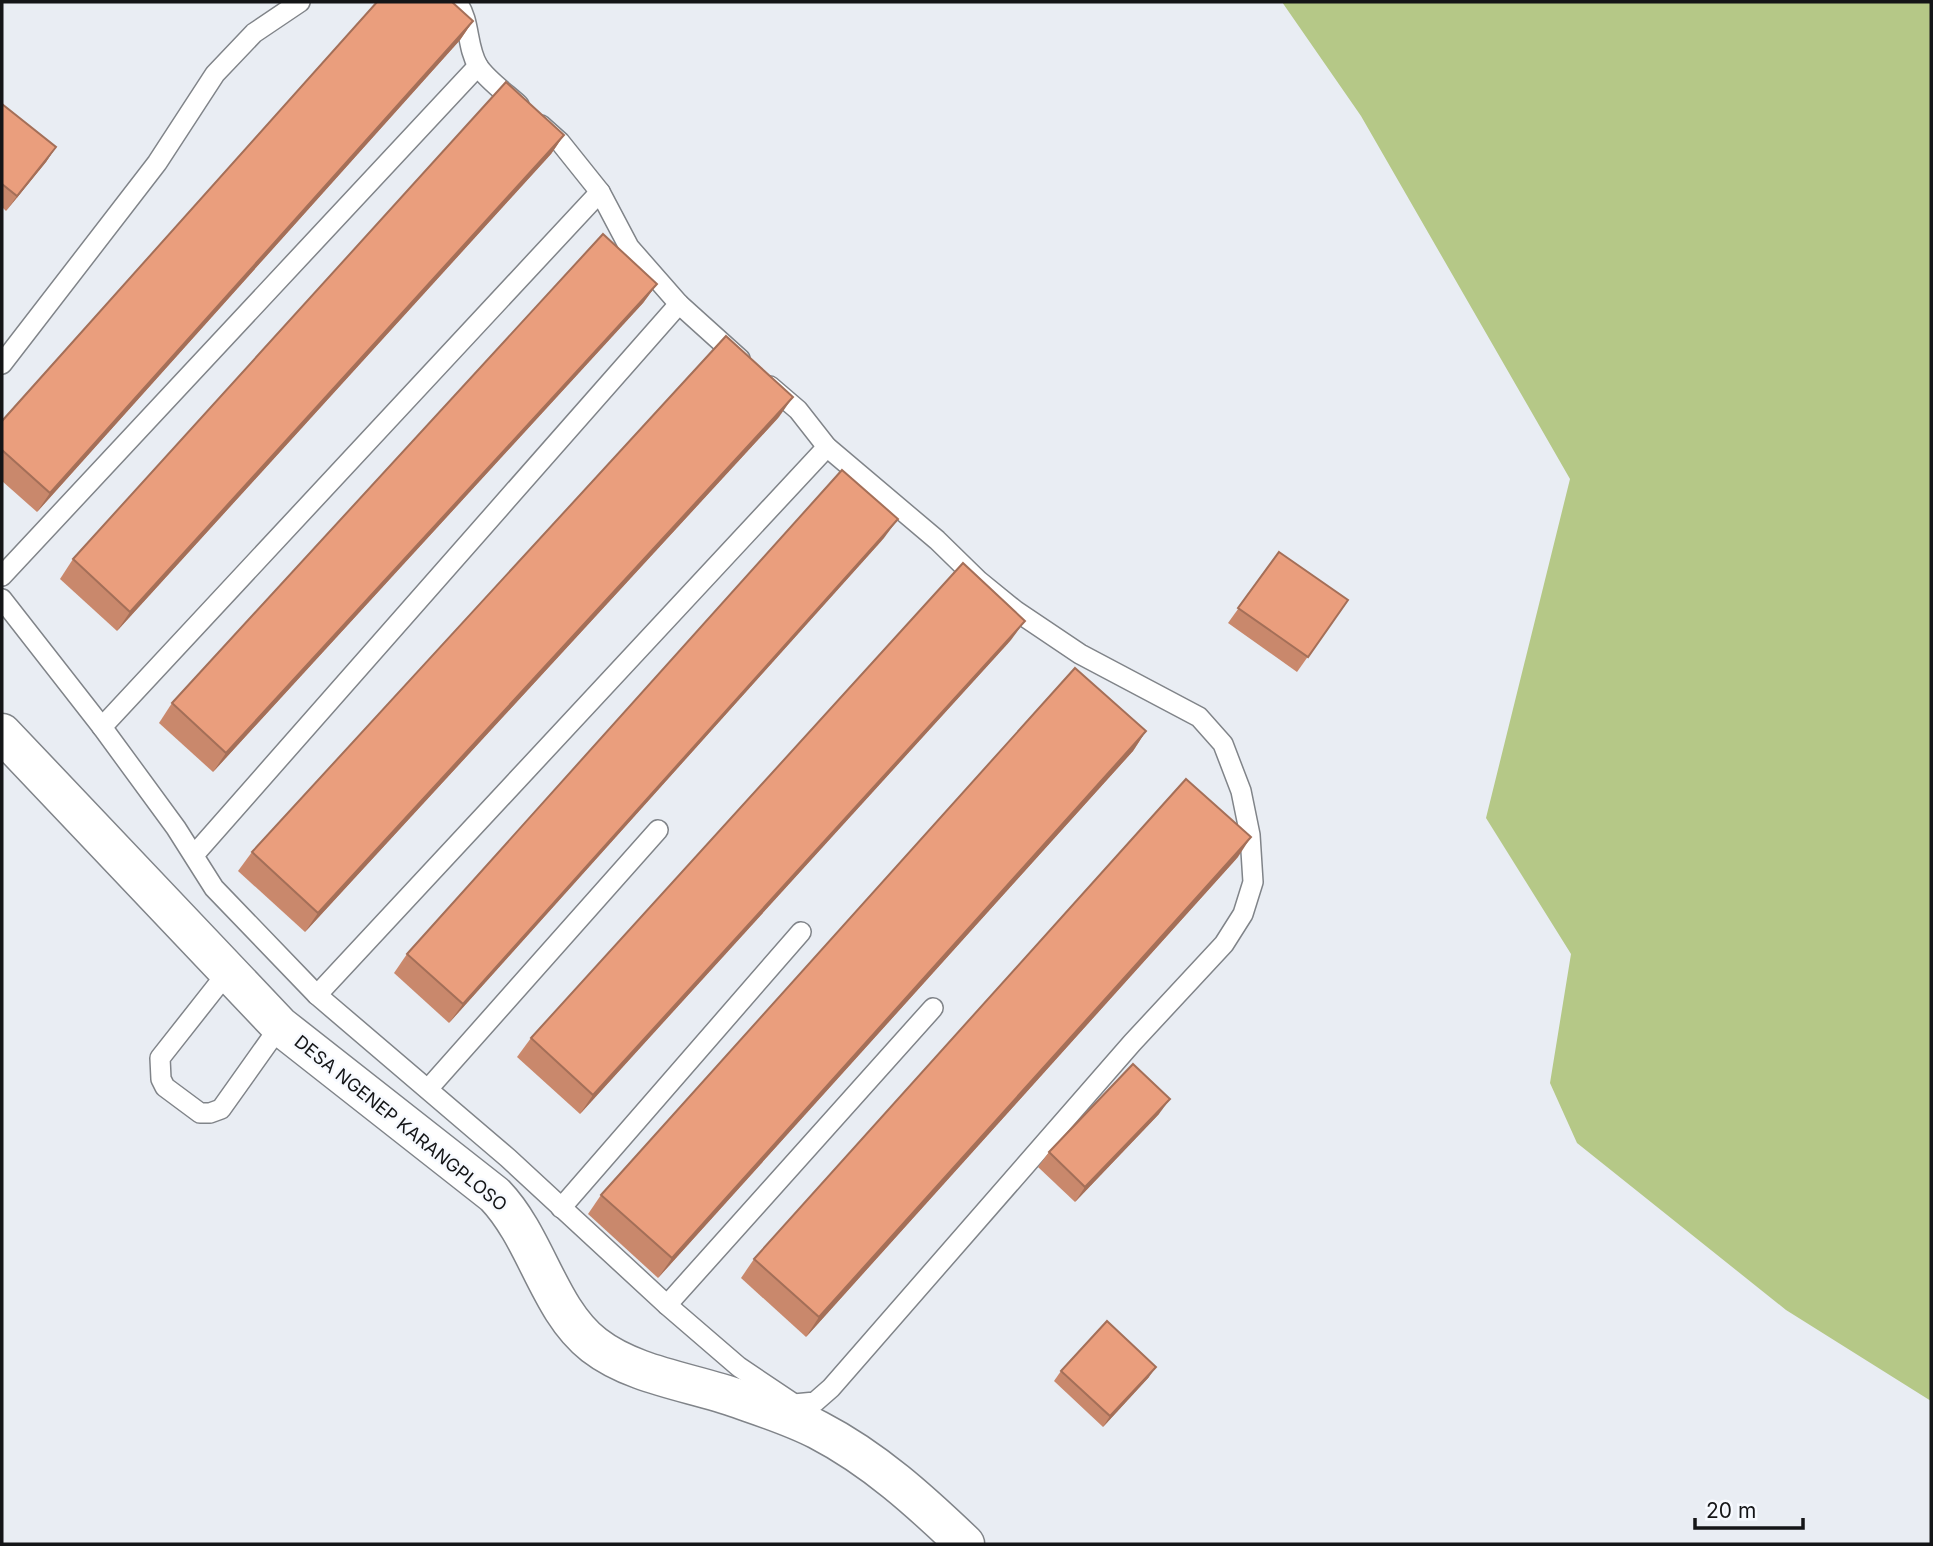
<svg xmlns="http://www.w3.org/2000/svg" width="1933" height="1546" viewBox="0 0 1933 1546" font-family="Inter,sans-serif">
<rect width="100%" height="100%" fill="#e9edf3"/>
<path fill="#b5c887" d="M 1282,2 L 1931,2 L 1931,1401 L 1786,1310 L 1577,1143 L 1550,1083 L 1571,954 L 1486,818 L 1570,479 L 1361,116 Z"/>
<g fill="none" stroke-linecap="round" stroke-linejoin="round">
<defs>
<g id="lane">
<path d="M 457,2 C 471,22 466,46 478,66 C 486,79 507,94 519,105"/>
<path d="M 541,125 L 560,142 L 600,192 L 629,247 L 679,304 L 740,359"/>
<path d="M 2,364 L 157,163 L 215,74 L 254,33 L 300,2"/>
<path d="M 2,576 L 478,66"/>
<path d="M 2,599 L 102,727 L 176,828 L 214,888 L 317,995 L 508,1158 L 667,1305 L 739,1367 L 794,1404 L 815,1402 L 831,1388 L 1132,1043 L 1224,944 L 1243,914 L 1253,882 L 1250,835 L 1241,791 L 1223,744 L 1199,717 L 1080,654 L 1016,611 L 979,581 L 937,540 L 827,447 L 798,410 L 770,386"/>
<path d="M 102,727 L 600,192"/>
<path d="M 194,855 L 679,304"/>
<path d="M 227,973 L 160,1058 L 161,1079 L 165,1087 L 200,1113 L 210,1113 L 221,1109 L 280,1026"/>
<path d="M 317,995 L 827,447"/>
<path d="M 428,1089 L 658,830"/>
<path d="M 561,1208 L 801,932"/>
<path d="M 667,1305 L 933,1008"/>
</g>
<path id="street" d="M 2,733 L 280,1026 L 495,1195 C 537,1239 548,1309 594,1345 C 634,1376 692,1382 739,1399 C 765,1408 793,1417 818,1430 C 874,1459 920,1501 965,1544"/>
</defs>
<use href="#lane" stroke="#808489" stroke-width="22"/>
<use href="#street" stroke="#808489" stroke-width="41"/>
<use href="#lane" stroke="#fff" stroke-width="19"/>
<use href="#street" stroke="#fff" stroke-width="38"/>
</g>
<g fill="#c9886c">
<path d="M 473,21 L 460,40 L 37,512 L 2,481 L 2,421 Z"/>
<path d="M 2,104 L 56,147 L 46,162 L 6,211 L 2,207 Z"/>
<path d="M 564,135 L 551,154 L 117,631 L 60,579 L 73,559 Z"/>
<path d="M 657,284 L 643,303 L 213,772 L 159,723 L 172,703 Z"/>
<path d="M 779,417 L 305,932 L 238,871 L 252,852 Z"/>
<path d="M 884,538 L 449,1023 L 394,973 L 407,954 Z"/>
<path d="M 1279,552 L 1348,600 L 1297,672 L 1228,623 Z"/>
<path d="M 1011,640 L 580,1114 L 517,1057 L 531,1038 Z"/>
<path d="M 1146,731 L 1133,751 L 658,1278 L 588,1214 L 601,1195 Z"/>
<path d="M 1238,857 L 806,1337 L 741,1278 L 754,1259 Z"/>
<path d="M 1159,1114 L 1075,1202 L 1038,1167 L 1049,1152 Z"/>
<path d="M 1061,1371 L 1149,1377 L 1103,1427 L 1054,1381 Z"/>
</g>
<g fill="#a46f58">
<path d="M 473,21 L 460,40 L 37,512 L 50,493 Z"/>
<path d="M 564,135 L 551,154 L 117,631 L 130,612 Z"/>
<path d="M 56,147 L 46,162 L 6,211 L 17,196 Z"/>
<path d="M 657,284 L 643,303 L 213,772 L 226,753 Z"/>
<path d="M 793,397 L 779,417 L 305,932 L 318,913 Z"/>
<path d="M 898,519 L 884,538 L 449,1023 L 463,1004 Z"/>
<path d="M 1025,621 L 1011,640 L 580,1114 L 593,1095 Z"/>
<path d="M 1146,731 L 1133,751 L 658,1278 L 672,1258 Z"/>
<path d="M 1251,837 L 1238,857 L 806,1337 L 819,1317 Z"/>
<path d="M 1170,1099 L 1159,1114 L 1075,1202 L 1085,1187 Z"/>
<path d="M 1156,1367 L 1149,1377 L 1103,1427 L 1110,1416 Z"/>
</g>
<g fill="#ea9e7d" stroke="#a46f58" stroke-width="2">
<path d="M 377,2 L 452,2 L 473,21 L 50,493 L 2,450 L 2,421 Z"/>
<path d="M 506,82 L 564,135 L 130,612 L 73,559 Z"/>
<path d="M 2,104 L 56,147 L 17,196 L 2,184 Z"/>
<path d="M 603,234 L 657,284 L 226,753 L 172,703 Z"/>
<path d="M 726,336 L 793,397 L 318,913 L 252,852 Z"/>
<path d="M 842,470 L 898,519 L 463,1004 L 407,954 Z"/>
<path d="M 1279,552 L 1348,600 L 1308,657 L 1238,608 Z"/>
<path d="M 963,563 L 1025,621 L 593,1095 L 531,1038 Z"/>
<path d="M 1075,668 L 1146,731 L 672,1258 L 601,1195 Z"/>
<path d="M 1186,779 L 1251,837 L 819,1317 L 754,1259 Z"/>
<path d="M 1133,1064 L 1170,1099 L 1085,1187 L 1049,1152 Z"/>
<path d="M 1107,1321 L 1156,1367 L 1110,1416 L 1061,1371 Z"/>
</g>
<g text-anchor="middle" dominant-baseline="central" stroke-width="5" stroke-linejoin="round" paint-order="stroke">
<g font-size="18" fill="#141517" stroke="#f7faff">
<text transform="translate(401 1123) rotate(39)">DESA NGENEP KARANGPLOSO</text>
</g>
</g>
<rect width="1933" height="1546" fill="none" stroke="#141517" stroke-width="7"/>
<path d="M1695 1518v10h108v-10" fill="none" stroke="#141517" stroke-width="3.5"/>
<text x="1706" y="1518" font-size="21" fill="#141517" stroke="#f7faff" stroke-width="5" paint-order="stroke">20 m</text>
</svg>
